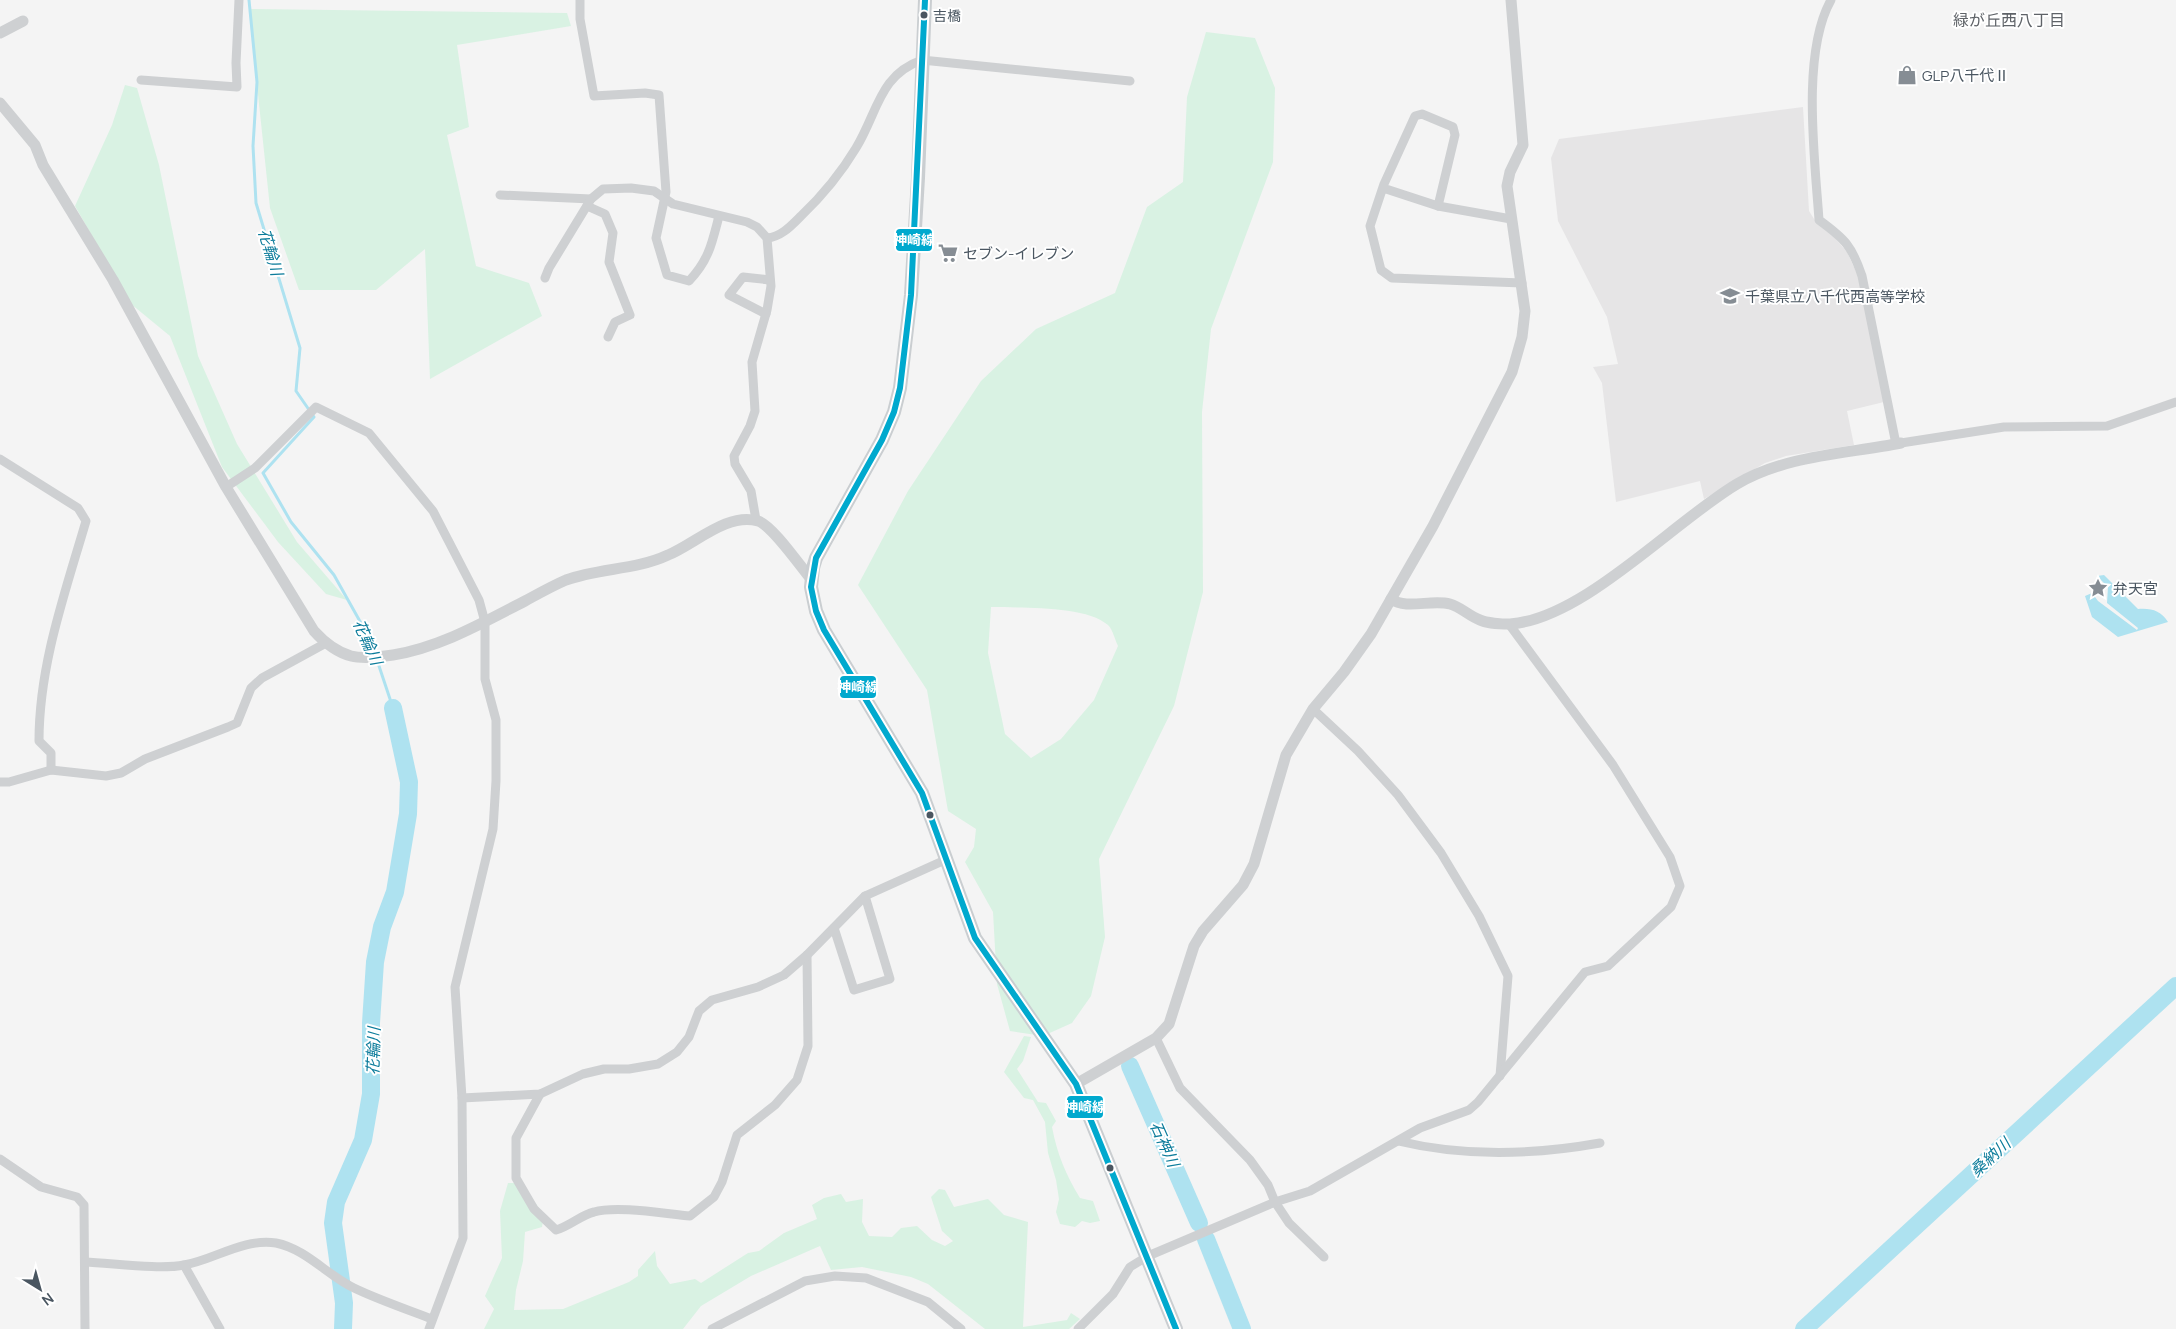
<svg xmlns="http://www.w3.org/2000/svg" width="2176" height="1329" viewBox="0 0 2176 1329" font-family="Manrope,'Noto Sans JP',sans-serif">
<rect width="100%" height="100%" fill="#f4f4f4"/>
<path fill="#e6e5e6" d="M 1803,107 L 1809,211 L 1816,222 L 1834,237 L 1847,252 L 1858,276 L 1884,402 L 1847,411 L 1854,445 L 1786,456 L 1765,463 L 1704,499 L 1700,481 L 1616,502 L 1602,383 L 1593,367 L 1618,364 L 1607,317 L 1558,221 L 1551,158 L 1559,139 Z"/>
<g fill="#d9f2e3" fill-rule="evenodd">
<path d="M 249,9 L 567,13 L 571,26 L 457,45 L 469,127 L 447,135 L 476,266 L 529,283 L 542,316 L 430,379 L 425,249 L 376,290 L 299,290 L 270,208 Z"/>
<path d="M 1206,32 L 1255,38 L 1275,88 L 1273,162 L 1211,329 L 1202,412 L 1203,592 L 1174,706 L 1099,859 L 1105,937 L 1091,996 L 1072,1023 L 1043,1036 L 1010,1031 L 997,984 L 993,912 L 965,862 L 974,847 L 976,829 L 948,811 L 927,690 L 858,585 L 908,491 L 981,381 L 1036,329 L 1115,293 L 1147,207 L 1183,182 L 1187,97 ZM 991,607 C 1020,608 1086,605 1108,625 C 1113,630 1115,640 1118,646 L 1094,700 L 1061,739 L 1031,758 L 1005,734 L 988,653 Z"/>
<path d="M 125,85 L 137,88 L 159,165 L 198,356 L 237,444 L 297,542 L 347,600 L 326,594 L 278,542 L 222,467 L 170,336 L 131,304 L 75,206 L 112,125 Z"/>
<path d="M 1024,1036 L 1031,1037 L 1023,1061 L 1017,1069 L 1038,1102 L 1046,1103 L 1056,1121 L 1052,1127 C 1057,1154 1066,1175 1080,1198 L 1093,1201 L 1100,1221 L 1090,1223 L 1082,1221 L 1075,1227 L 1060,1224 L 1056,1212 L 1059,1199 L 1056,1180 L 1048,1153 L 1045,1122 L 1033,1100 L 1024,1098 L 1004,1072 Z"/>
<path d="M 508,1183 L 521,1183 L 544,1215 L 542,1227 L 525,1232 L 523,1261 L 516,1290 L 514,1310 L 563,1309 L 629,1282 L 638,1276 L 638,1270 L 655,1251 L 657,1266 L 670,1284 L 695,1279 L 701,1283 L 748,1253 L 759,1251 L 784,1233 L 817,1219 L 812,1205 L 824,1198 L 841,1194 L 846,1202 L 863,1199 L 862,1222 L 869,1236 L 892,1237 L 901,1228 L 917,1226 L 932,1240 L 945,1246 L 953,1241 L 942,1231 L 931,1197 L 939,1189 L 945,1190 L 954,1207 L 988,1199 L 1004,1215 L 1028,1222 L 1023,1327 L 1067,1320 L 1071,1313 L 1080,1319 L 1069,1329 L 985,1329 L 928,1284 L 911,1277 L 862,1267 L 831,1270 L 820,1246 L 751,1276 L 701,1306 L 683,1329 L 484,1329 L 494,1309 L 485,1296 L 502,1258 L 500,1211 Z"/>
</g>
<path fill="#aee2f0" d="M 2104,575 L 2138,609 C 2152,608 2161,611 2168,622 L 2118,637 L 2092,617 L 2085,596 L 2092,593 L 2098,601 L 2137,630 L 2138,628 L 2107,603 L 2108,587 L 2097,576 Z"/>
<g fill="none" stroke-linecap="round" stroke-linejoin="round">
<g stroke="#aee2f0" stroke-width="3">
<path d="M 249,0 L 257,82 L 253,146 L 256,203 L 300,348 L 296,391 L 314,417 L 263,473 L 291,522 L 334,575 L 371,641 L 375,654"/>
<path d="M 377,660 L 393,708"/>
</g>
<g stroke="#aee2f0" stroke-width="18">
<path d="M 1130,1066 L 1199,1223"/>
<path d="M 1206,1239 L 1242,1329"/>
<path d="M 343,1329 L 344,1303 L 333,1223 L 336,1202 L 363,1140 L 371,1094 L 371,1023 L 375,962 L 382,927 L 395,892 L 408,814 L 409,782 L 393,708"/>
<path d="M 1804,1329 L 2176,986"/>
</g>
<g stroke="#ced0d2" stroke-width="9">
<path d="M 580,0 L 580,19 L 594,96 L 645,93 L 659,95 L 666,192 L 656,238 L 667,275 L 689,281 C 709,260 712,243 719,216"/>
<path d="M 1831,0 C 1801,53 1815,160 1819,220 C 1845,239 1852,246 1862,276 L 1896,444"/>
<path d="M 141,80 L 237,87 L 236,63 L 239,0"/>
<path d="M 1383,188 L 1438,206 L 1455,135 L 1453,127 L 1422,114 L 1415,116 L 1384,184 L 1370,226 L 1381,270 L 1392,278 L 1522,283"/>
<path d="M 500,195 L 591,199"/>
<path d="M 587,206 L 605,214 L 613,233 L 609,262 L 630,315 L 615,322 L 608,337"/>
<path d="M 1438,206 L 1511,219"/>
<path d="M 767,238 C 781,237 791,226 801,216 C 822,196 841,173 856,148 C 878,112 879,75 922,60 L 1130,81"/>
<path d="M 545,278 L 549,268 L 591,199 L 603,189 L 631,188 L 654,191 L 673,204 L 747,222 L 757,227 L 767,238 L 771,286 L 767,310 L 752,362 L 755,411 L 750,426 L 734,456 L 735,464 L 751,491 L 756,520"/>
<path d="M 766,314 L 729,295 L 743,277 L 770,280"/>
<path d="M 1901,443 L 2004,427 L 2107,426 L 2176,402"/>
<path d="M 0,459 L 78,508 L 86,521 C 65,593 39,665 39,741 L 51,753 L 51,770"/>
<path d="M 226,487 L 255,468 L 316,407 L 369,433 L 433,511 L 479,600 L 485,622 L 485,679 L 496,720 L 496,781 L 493,829 L 455,987 L 462,1098 L 463,1238 L 429,1329"/>
<path d="M 1313,709 L 1358,751 L 1398,795 L 1441,853 L 1479,916 L 1508,976 L 1500,1076"/>
<path d="M 0,782 L 9,782 L 51,770 L 106,776 L 121,773 L 145,759 L 228,727 L 237,723 L 251,688 L 262,678 L 326,643"/>
<path d="M 834,928 L 854,990 L 890,979 L 865,896"/>
<path d="M 1156,1038 L 1180,1088 L 1250,1160 L 1268,1185 L 1275,1202 L 1289,1223 L 1324,1257"/>
<path d="M 540,1094 L 516,1138 L 516,1178 L 534,1209 L 556,1230 C 570,1226 581,1215 594,1212 C 617,1205 666,1214 690,1216 L 714,1197 L 722,1182 L 737,1135 L 775,1105 L 797,1080 L 808,1046 L 807,955"/>
<path d="M 462,1098 L 540,1094 L 583,1074 L 604,1069 L 629,1069 L 658,1064 L 677,1052 L 689,1037 L 699,1011 L 712,1000 L 758,987 L 784,975 L 807,955 L 865,896 L 945,860"/>
<path d="M 1398,1141 C 1464,1157 1533,1155 1600,1143"/>
<path d="M 0,1159 L 41,1187 L 77,1197 L 84,1205 L 85,1329"/>
<path d="M 85,1262 C 112,1263 160,1270 184,1265 C 214,1260 243,1238 276,1243 C 306,1249 327,1275 354,1288 C 379,1300 406,1309 432,1319"/>
<path d="M 184,1265 L 220,1329"/>
<path d="M 712,1329 L 805,1281 L 835,1276 L 866,1278 L 928,1302 L 961,1329"/>
<path d="M 1078,1329 L 1113,1294 L 1130,1267 L 1148,1256 L 1275,1202 L 1310,1191 L 1420,1128 L 1469,1110 L 1478,1102 L 1585,972 L 1608,966 L 1671,907 L 1680,886 L 1670,857 L 1613,765 L 1509,624"/>
</g>
<g stroke="#ced0d2" stroke-width="11">
<path d="M 0,33 L 23,21"/>
<path d="M 0,103 L 35,145 L 43,165 L 113,280 L 226,487 L 314,631 C 324,642 336,652 351,656 C 363,659 380,657 393,655 C 441,647 482,623 525,601 C 538,594 552,586 566,580 C 599,568 636,570 668,555 C 695,544 727,512 758,521 C 772,525 800,566 811,579"/>
<path d="M 1391,599 C 1407,610 1431,599 1450,604 C 1461,607 1469,616 1480,620 C 1486,623 1502,624 1510,624 C 1583,619 1673,522 1737,484 C 1786,455 1846,454 1901,443"/>
<path d="M 1076,1084 L 1156,1038 L 1169,1024 L 1194,946 L 1203,931 L 1243,885 L 1254,864 L 1286,755 L 1313,709 L 1344,672 L 1371,634 L 1433,526 L 1512,372 L 1522,337 L 1525,311 L 1507,186 L 1510,172 L 1523,145 L 1511,0"/>
</g>
<path stroke="#caced1" stroke-width="14" d="M 925,0 L 918,178 L 911,295 L 900,388 L 894,412 L 882,440 L 816,558 L 813,568 L 811,587 L 816,611 L 824,630 L 922,793 L 975,938 L 1076,1084 L 1176,1329"/>
<defs>
<path id="bus-1" d="M 925,0 L 911,295 L 900,388 L 894,412 L 882,440 L 816,558 L 811,587 L 816,611 L 824,630 L 922,793 L 975,938 L 1076,1084 L 1176,1329"/>
</defs>
<use href="#bus-1" stroke="#fff" stroke-width="10"/>
<use href="#bus-1" stroke="#00a9ce" stroke-width="6"/>
</g>
<defs>
<symbol id="shop-bare" viewBox="-9 -9 18 18"><path d="M-5-2.5h2.3a2.7 3.5 0 0 1 5.4 0H5L5.5 6h-11ZM-1.5-2.5h3a1.5 2.3 0 0 0-3 0Z" fill="#868d94" stroke="#fff" stroke-width="2.5" paint-order="stroke"/></symbol>
<symbol id="supermarket-bare" viewBox="-9 -9 18 18"><path d="M-6-5.5h2.5l.6 2H6L4.5 2H-2.5L-4.4-4H-6ZM-1.5 3.2a1.3 1.3 0 1 0 .1 0ZM3 3.2a1.3 1.3 0 1 0 .1 0Z" fill="#868d94" stroke="#fff" stroke-width="2.5" paint-order="stroke"/></symbol>
<symbol id="school-bare" viewBox="-9 -9 18 18"><path d="M0-5L7-2L0 1L-7-2ZM-4 1L0 2.5L4 1V4Q0 6-4 4Z" fill="#868d94" stroke="#fff" stroke-width="2.5" paint-order="stroke"/></symbol>
<symbol id="sight-bare" viewBox="-9 -9 18 18"><path d="M0-6L1.8-2.2L6-1.7L2.9 1.2L3.7 5.4L0 3.3L-3.7 5.4L-2.9 1.2L-6-1.7L-1.8-2.2Z" fill="#868d94" stroke="#fff" stroke-width="2.5" paint-order="stroke"/></symbol>
</defs>
<g fill-rule="evenodd">
<use href="#shop-bare" x="1893" y="61" width="28" height="28"/>
<use href="#supermarket-bare" x="934" y="239" width="28" height="28"/>
<use href="#school-bare" x="1716" y="282" width="28" height="28"/>
<use href="#sight-bare" x="2084" y="574" width="28" height="28"/>
</g>
<g fill="#4a5661" stroke="#fff" stroke-width="2">
<circle cx="924" cy="15" r="4.5"/>
<circle cx="930" cy="815" r="4.5"/>
<circle cx="1110" cy="1168" r="4.5"/>
</g>
<g text-anchor="middle" dominant-baseline="central" stroke-width="4" stroke-linejoin="round" paint-order="stroke">
<g font-size="14" fill="#4a5661" stroke="#fff" text-anchor="start">
<text x="933" y="15">吉橋</text>
</g>
<g font-size="15" fill="#4a5661" stroke="#fff" text-anchor="start">
<text x="1922" y="75">GLP八千代Ⅱ</text>
<text x="963" y="253">セブン-イレブン</text>
<text x="1745" y="296">千葉県立八千代西高等学校</text>
<text x="2113" y="588">弁天宮</text>
</g>
<g font-size="16" fill="#5f6368" stroke="#fff">
<text x="2009" y="20">緑が丘西八丁目</text>
</g>
<g font-size="16" font-style="italic" fill="#0c7c9b" stroke="#fff">
<text transform="translate(271 252) rotate(73)">花輪川</text>
<text transform="translate(368 642) rotate(66)">花輪川</text>
<text transform="translate(373 1051) rotate(-88)">花輪川</text>
<text transform="translate(1165 1144) rotate(66)">石神川</text>
<text transform="translate(1990 1157) rotate(-43)">桑納川</text>
</g>
</g>
<g stroke="#fff" stroke-width="2">
<rect x="895" y="228" width="38" height="24" rx="5" fill="#00a9ce"/>
<rect x="839" y="675" width="38" height="24" rx="5" fill="#00a9ce"/>
<rect x="1066" y="1095" width="38" height="24" rx="5" fill="#00a9ce"/>
</g>
<g font-size="14" text-anchor="middle" font-weight="bold" fill="#fff">
<text x="914" y="245">神崎線</text>
<text x="858" y="692">神崎線</text>
<text x="1085" y="1112">神崎線</text>
</g>
<g transform="translate(40 1289) rotate(143)" stroke="#ffffff" stroke-width="4" paint-order="stroke">
<path d="M0-4L9 19L0 12L-9 19Z" fill="#4a5661"/>
<text y="-8" font-size="14" font-weight="bold" text-anchor="middle" fill="#4a5661">N</text>
</g>
</svg>
